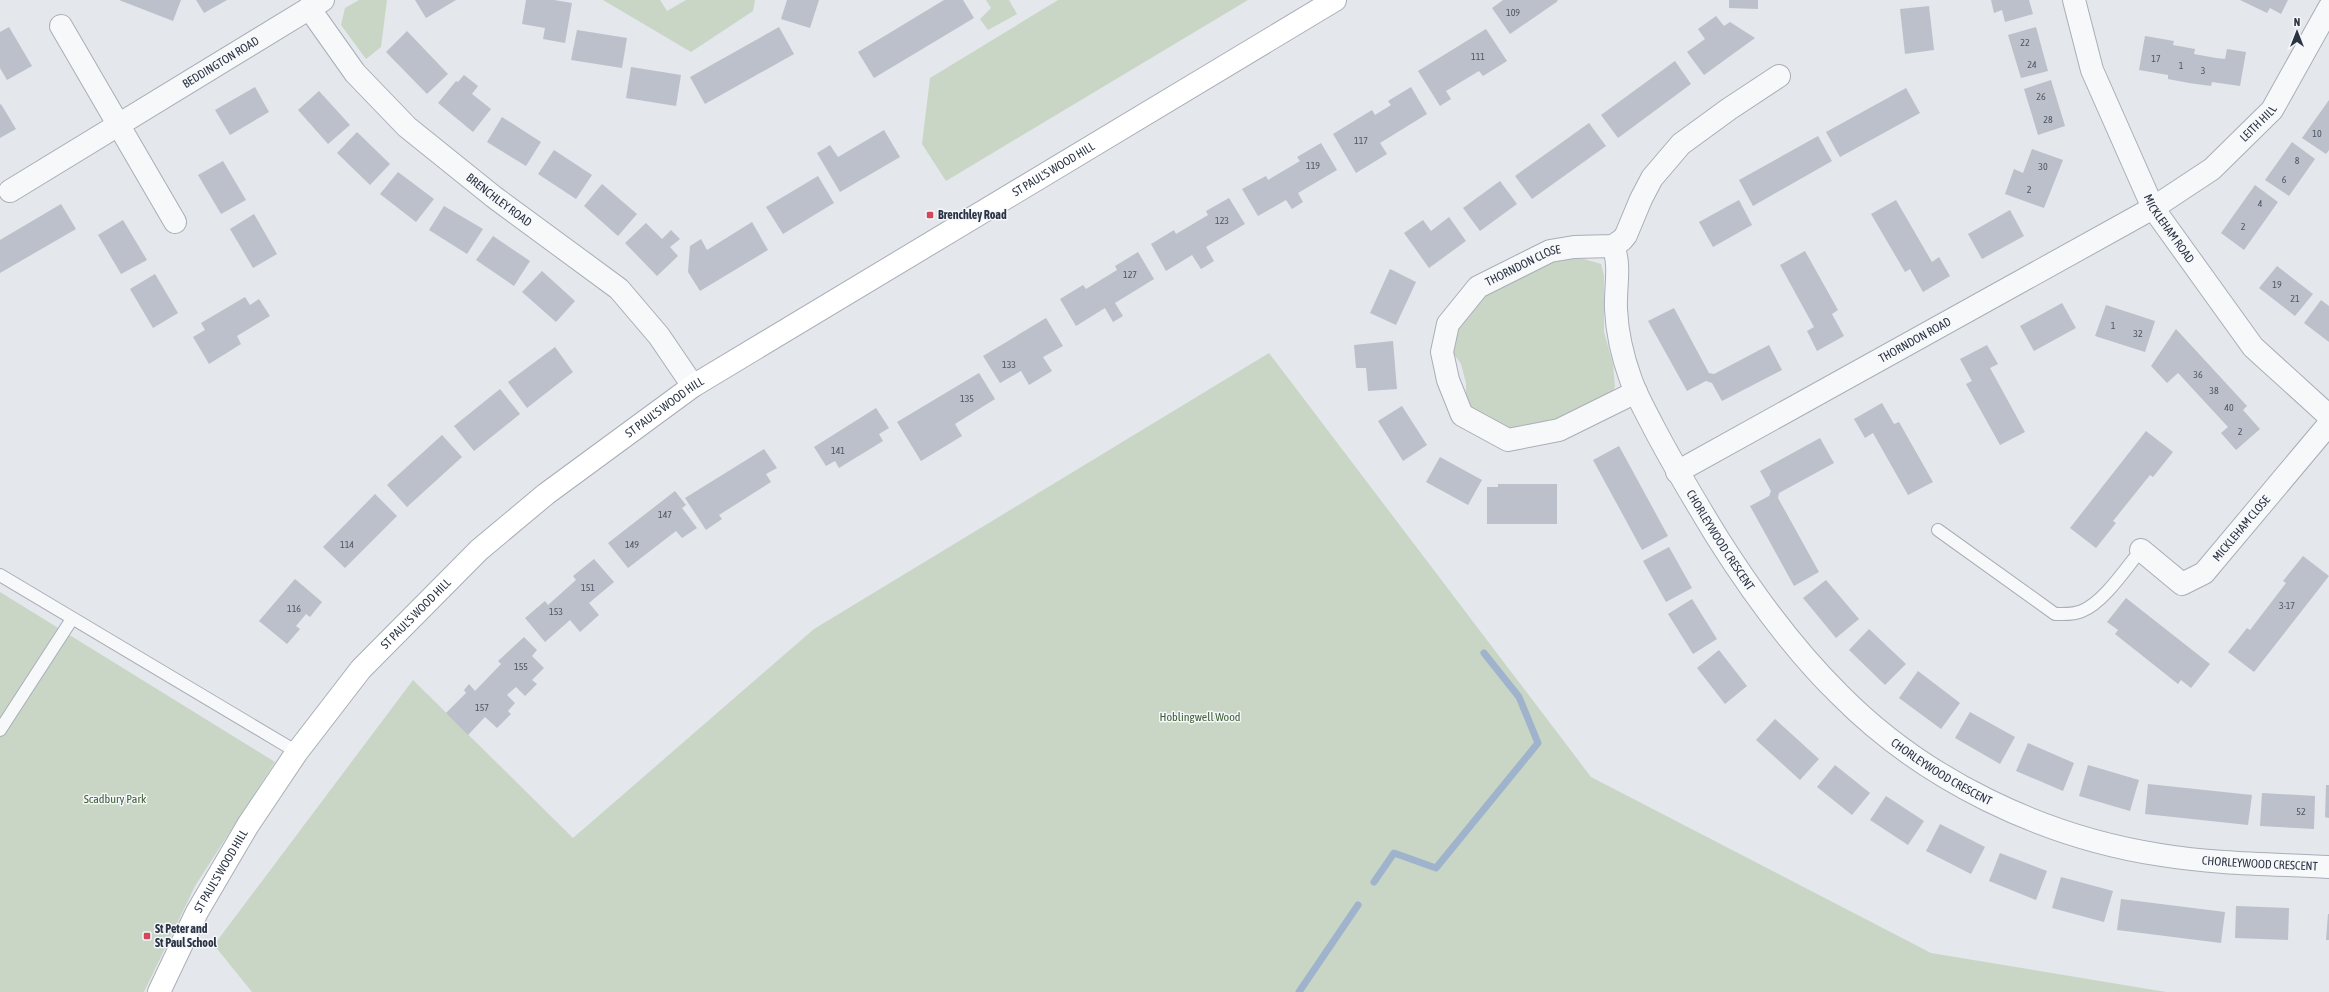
<svg xmlns="http://www.w3.org/2000/svg" width="2329" height="992" viewBox="0 0 2329 992" font-family="'Asap Condensed',sans-serif">
<rect width="100%" height="100%" fill="#e4e7ec"/>
<g fill="#c9d6c5">
<path d="M 359,0 L 387,0 L 381,47 L 366,59 L 341,25 L 345,8 Z"/>
<path d="M 603,0 L 660,0 L 667,11 L 686,0 L 755,0 L 753,11 L 691,52 Z"/>
<path d="M 986,0 L 1009,0 L 1017,14 L 988,30 L 980,19 L 991,8 Z"/>
<path d="M 1058,0 L 1248,0 L 946,181 L 922,144 L 930,78 Z"/>
<path d="M 1568,259 L 1584,259 L 1601,264 L 1604,275 L 1604,332 L 1613,364 L 1615,387 L 1608,399 L 1546,424 L 1512,432 L 1484,421 L 1466,404 L 1466,383 L 1461,364 L 1451,350 L 1452,338 L 1485,292 L 1520,269 Z"/>
<path d="M 1269,353 L 1591,777 L 1931,953 L 2166,992 L 252,992 L 214,945 L 413,680 L 573,838 L 814,629 Z"/>
<path d="M 0,592 L 275,762 L 195,886 L 144,992 L 0,992 Z"/>
</g>
<g fill="none" stroke-linecap="round" stroke-linejoin="round">
<g stroke="#9fb4cc" stroke-width="7">
<path d="M 1374,882 L 1394,853 L 1436,868 L 1538,743 L 1519,697 L 1484,653"/>
<path d="M 1299,992 L 1358,905"/>
</g>
</g>
<g fill="#bbc0ca">
<path d="M 119,0 L 181,0 L 173,21 Z"/>
<path d="M 196,0 L 227,0 L 204,13 Z"/>
<path d="M 415,0 L 456,0 L 426,18 Z"/>
<path d="M 526,0 L 554,0 L 572,3 L 565,43 L 543,39 L 545,28 L 522,24 Z"/>
<path d="M 787,0 L 819,0 L 810,28 L 781,19 Z"/>
<path d="M 944,0 L 963,0 L 974,18 L 874,78 L 858,52 Z"/>
<path d="M 1503,0 L 1557,0 L 1558,1 L 1510,34 L 1492,8 Z"/>
<path d="M 1729,0 L 1758,0 L 1758,9 L 1729,8 Z"/>
<path d="M 1991,0 L 2029,0 L 2033,14 L 2005,22 L 2002,10 L 1994,13 Z"/>
<path d="M 2240,0 L 2288,0 L 2281,14 L 2270,8 L 2267,13 Z"/>
<path d="M 1929,6 L 1934,50 L 1905,54 L 1900,9 Z"/>
<path d="M 1716,16 L 1724,26 L 1730,22 L 1755,38 L 1704,75 L 1687,52 L 1705,39 L 1698,29 Z"/>
<path d="M 9,27 L 32,66 L 7,80 L 0,68 L 0,32 Z"/>
<path d="M 779,27 L 794,54 L 705,104 L 690,77 Z"/>
<path d="M 2036,27 L 2048,71 L 2021,78 L 2008,35 Z"/>
<path d="M 1486,29 L 1507,61 L 1483,76 L 1479,71 L 1446,91 L 1451,99 L 1440,106 L 1418,71 Z"/>
<path d="M 577,30 L 627,38 L 622,68 L 571,60 Z"/>
<path d="M 407,31 L 448,74 L 427,94 L 386,52 Z"/>
<path d="M 2145,36 L 2174,41 L 2173,45 L 2195,49 L 2194,54 L 2216,58 L 2225,59 L 2227,49 L 2246,52 L 2240,86 L 2212,82 L 2211,86 L 2189,83 L 2168,79 L 2168,75 L 2139,70 Z"/>
<path d="M 1675,61 L 1691,84 L 1618,138 L 1601,115 Z"/>
<path d="M 631,67 L 681,75 L 676,106 L 626,98 Z"/>
<path d="M 464,75 L 478,86 L 472,94 L 491,109 L 473,132 L 438,103 L 456,81 L 458,82 Z"/>
<path d="M 2051,80 L 2065,126 L 2038,135 L 2024,89 Z"/>
<path d="M 255,87 L 269,112 L 230,135 L 215,110 Z"/>
<path d="M 1411,87 L 1427,114 L 1380,143 L 1387,154 L 1356,173 L 1333,134 L 1372,110 L 1375,115 L 1391,105 L 1388,101 Z"/>
<path d="M 1906,88 L 1920,113 L 1840,157 L 1826,132 Z"/>
<path d="M 319,91 L 350,125 L 328,144 L 298,110 Z"/>
<path d="M 2329,100 L 2329,150 L 2326,154 L 2302,138 Z"/>
<path d="M 1,104 L 16,129 L 0,138 L 0,105 Z"/>
<path d="M 502,117 L 541,142 L 526,166 L 487,142 Z"/>
<path d="M 1589,123 L 1606,146 L 1532,199 L 1515,176 Z"/>
<path d="M 884,130 L 900,157 L 840,192 L 817,153 L 830,145 L 838,157 Z"/>
<path d="M 357,132 L 390,164 L 370,185 L 337,153 Z"/>
<path d="M 1818,136 L 1832,161 L 1753,206 L 1739,180 Z"/>
<path d="M 2292,142 L 2315,159 L 2289,196 L 2265,180 Z"/>
<path d="M 1321,143 L 1337,170 L 1298,193 L 1303,202 L 1292,209 L 1286,200 L 1258,216 L 1242,189 L 1266,176 L 1268,180 L 1300,161 L 1297,157 Z"/>
<path d="M 2032,149 L 2063,160 L 2044,208 L 2005,194 L 2014,169 L 2023,173 Z"/>
<path d="M 554,150 L 592,175 L 576,199 L 538,174 Z"/>
<path d="M 223,161 L 246,200 L 221,214 L 198,175 Z"/>
<path d="M 398,172 L 434,199 L 416,222 L 380,194 Z"/>
<path d="M 818,176 L 834,203 L 783,234 L 766,207 Z"/>
<path d="M 1500,181 L 1517,204 L 1480,231 L 1463,208 Z"/>
<path d="M 602,184 L 637,214 L 618,236 L 584,206 Z"/>
<path d="M 2255,185 L 2278,202 L 2244,250 L 2221,233 Z"/>
<path d="M 1229,198 L 1245,224 L 1206,247 L 1214,261 L 1201,269 L 1192,255 L 1166,271 L 1151,244 L 1174,230 L 1176,234 L 1208,215 L 1206,211 Z"/>
<path d="M 1739,200 L 1752,225 L 1713,247 L 1699,222 Z"/>
<path d="M 1896,200 L 1932,262 L 1939,257 L 1950,276 L 1923,292 L 1910,269 L 1905,272 L 1871,214 Z"/>
<path d="M 61,204 L 76,229 L 0,273 L 0,240 Z"/>
<path d="M 444,206 L 483,229 L 467,254 L 429,230 Z"/>
<path d="M 2010,210 L 2024,236 L 1982,259 L 1968,234 Z"/>
<path d="M 254,214 L 277,254 L 253,268 L 230,229 Z"/>
<path d="M 1449,217 L 1466,241 L 1429,268 L 1404,233 L 1423,220 L 1431,231 Z"/>
<path d="M 123,220 L 147,260 L 121,274 L 98,235 Z"/>
<path d="M 752,222 L 768,250 L 700,291 L 688,272 L 690,246 L 701,239 L 707,250 Z"/>
<path d="M 646,223 L 662,239 L 671,230 L 680,239 L 670,247 L 678,256 L 657,276 L 625,243 Z"/>
<path d="M 493,236 L 530,261 L 514,286 L 476,260 Z"/>
<path d="M 1805,251 L 1838,310 L 1832,314 L 1844,336 L 1817,351 L 1807,331 L 1814,327 L 1780,265 Z"/>
<path d="M 1138,252 L 1154,279 L 1115,303 L 1123,316 L 1113,322 L 1105,308 L 1076,326 L 1060,299 L 1083,285 L 1086,289 L 1117,270 L 1115,266 Z"/>
<path d="M 2277,266 L 2313,294 L 2295,316 L 2259,288 Z"/>
<path d="M 1390,269 L 1416,282 L 1396,325 L 1370,313 Z"/>
<path d="M 542,271 L 575,301 L 556,322 L 522,292 Z"/>
<path d="M 155,274 L 178,313 L 153,328 L 130,289 Z"/>
<path d="M 245,297 L 250,305 L 259,299 L 270,316 L 237,336 L 241,344 L 209,364 L 193,337 L 205,330 L 201,323 Z"/>
<path d="M 2321,300 L 2329,306 L 2329,342 L 2304,323 Z"/>
<path d="M 2062,303 L 2076,328 L 2034,351 L 2020,326 Z"/>
<path d="M 2106,305 L 2155,321 L 2145,352 L 2095,336 Z"/>
<path d="M 1674,308 L 1709,373 L 1714,374 L 1769,345 L 1782,370 L 1722,401 L 1712,383 L 1706,381 L 1687,391 L 1648,321 Z"/>
<path d="M 1046,318 L 1063,346 L 1043,357 L 1052,371 L 1029,385 L 1021,371 L 1000,383 L 983,356 Z"/>
<path d="M 2176,329 L 2247,406 L 2243,410 L 2260,429 L 2236,450 L 2221,433 L 2228,427 L 2180,375 L 2178,373 L 2167,383 L 2151,366 Z"/>
<path d="M 1393,341 L 1397,389 L 1368,391 L 1366,368 L 1356,368 L 1354,345 Z"/>
<path d="M 1987,345 L 1998,364 L 1990,368 L 2025,432 L 2000,445 L 1966,384 L 1972,381 L 1960,359 Z"/>
<path d="M 555,347 L 573,372 L 527,408 L 508,382 Z"/>
<path d="M 979,373 L 995,399 L 955,424 L 962,436 L 921,461 L 897,422 Z"/>
<path d="M 500,389 L 520,414 L 474,451 L 454,426 Z"/>
<path d="M 1882,403 L 1894,424 L 1899,422 L 1933,482 L 1908,495 L 1873,433 L 1865,438 L 1854,419 Z"/>
<path d="M 1402,406 L 1427,445 L 1403,461 L 1378,421 Z"/>
<path d="M 876,408 L 889,428 L 879,434 L 883,441 L 839,468 L 835,461 L 826,466 L 814,447 Z"/>
<path d="M 2146,431 L 2173,452 L 2153,477 L 2150,475 L 2113,521 L 2116,523 L 2096,548 L 2070,528 Z"/>
<path d="M 442,435 L 462,457 L 407,507 L 387,485 Z"/>
<path d="M 1820,438 L 1834,463 L 1779,493 L 1778,498 L 1819,572 L 1794,586 L 1750,506 L 1769,496 L 1771,491 L 1760,471 Z"/>
<path d="M 1619,446 L 1668,536 L 1642,550 L 1593,460 Z"/>
<path d="M 764,449 L 777,468 L 766,474 L 771,482 L 719,515 L 722,519 L 706,530 L 685,498 Z"/>
<path d="M 1440,457 L 1482,480 L 1468,505 L 1426,482 Z"/>
<path d="M 1498,484 L 1557,484 L 1557,524 L 1487,524 L 1487,487 L 1498,487 Z"/>
<path d="M 675,491 L 686,505 L 682,508 L 697,528 L 682,538 L 676,531 L 628,568 L 608,543 Z"/>
<path d="M 375,494 L 397,516 L 345,568 L 323,547 Z"/>
<path d="M 1669,547 L 1692,588 L 1666,602 L 1643,561 Z"/>
<path d="M 2303,556 L 2329,576 L 2254,672 L 2228,652 L 2247,628 L 2250,630 L 2286,583 L 2283,581 Z"/>
<path d="M 594,559 L 614,582 L 589,603 L 599,615 L 580,632 L 570,620 L 545,642 L 525,618 L 545,601 L 548,605 L 576,580 L 573,576 Z"/>
<path d="M 295,579 L 322,602 L 310,617 L 306,614 L 296,626 L 300,629 L 287,644 L 259,621 Z"/>
<path d="M 1826,580 L 1859,619 L 1836,638 L 1803,598 Z"/>
<path d="M 2126,598 L 2210,664 L 2191,688 L 2181,680 L 2178,684 L 2115,634 L 2118,630 L 2107,622 Z"/>
<path d="M 1692,599 L 1717,639 L 1693,654 L 1668,614 Z"/>
<path d="M 1869,629 L 1906,664 L 1885,685 L 1849,650 Z"/>
<path d="M 524,637 L 537,650 L 532,656 L 544,668 L 532,680 L 537,684 L 525,696 L 516,687 L 507,695 L 515,703 L 508,711 L 511,714 L 497,728 L 485,717 L 468,735 L 446,713 L 466,693 L 464,690 L 469,684 L 475,691 L 501,664 L 498,661 Z"/>
<path d="M 1719,650 L 1747,686 L 1725,704 L 1697,668 Z"/>
<path d="M 1918,671 L 1960,703 L 1941,729 L 1899,698 Z"/>
<path d="M 1970,712 L 2015,737 L 2000,764 L 1955,738 Z"/>
<path d="M 1775,719 L 1819,759 L 1800,780 L 1756,740 Z"/>
<path d="M 2028,743 L 2074,763 L 2063,791 L 2016,771 Z"/>
<path d="M 1835,765 L 1870,793 L 1852,815 L 1817,787 Z"/>
<path d="M 2088,765 L 2139,780 L 2130,811 L 2079,796 Z"/>
<path d="M 2148,784 L 2252,795 L 2248,825 L 2145,814 Z"/>
<path d="M 2326,785 L 2329,785 L 2329,818 L 2325,817 Z"/>
<path d="M 2262,793 L 2315,796 L 2314,829 L 2260,826 Z"/>
<path d="M 1886,796 L 1924,821 L 1908,845 L 1870,820 Z"/>
<path d="M 1940,824 L 1985,847 L 1971,874 L 1926,851 Z"/>
<path d="M 2000,853 L 2047,871 L 2036,900 L 1989,881 Z"/>
<path d="M 2061,877 L 2113,891 L 2104,922 L 2052,908 Z"/>
<path d="M 2121,899 L 2225,912 L 2221,943 L 2117,930 Z"/>
<path d="M 2236,906 L 2289,908 L 2288,940 L 2235,938 Z"/>
<path d="M 2328,914 L 2329,914 L 2329,940 L 2326,940 Z"/>
</g>
<g fill="none" stroke-linecap="round" stroke-linejoin="round">
<defs>
<g id="lane">
<path d="M 1938,530 L 2055,614 C 2064,614 2073,615 2082,611 C 2104,602 2126,568 2141,550"/>
<path d="M 0,575 L 297,752"/>
<path d="M 0,730 L 72,619"/>
</g>
<g id="street">
<path id="s1" d="M 2074,0 L 2092,70 L 2153,208 L 2253,347 L 2329,416"/>
<path id="s2" d="M 309,8 L 355,73 L 407,127 L 494,197 L 619,289 L 659,336 L 693,386"/>
<path d="M 61,26 L 175,222"/>
<path id="s3" d="M 10,191 L 323,0"/>
<path id="s4" d="M 1613,246 C 1621,265 1615,288 1616,309 C 1617,333 1623,358 1631,380 C 1637,397 1646,412 1654,428 C 1674,466 1695,501 1717,537 C 1753,594 1792,648 1840,695 C 1924,780 2043,837 2161,855 C 2216,864 2273,864 2329,867"/>
<path id="s5" d="M 1636,392 L 1559,430 L 1508,440 L 1462,415 L 1448,380 L 1442,352 L 1448,324 L 1478,287 L 1550,251 L 1574,247 L 1613,246 L 1622,240 L 1626,235 L 1641,199 L 1652,178 L 1681,144 L 1729,109 L 1779,76"/>
<path id="s6" d="M 1677,472 L 2153,208 L 2212,169 L 2272,110 L 2329,8"/>
<path id="s7" d="M 2141,550 L 2182,584 L 2204,573 L 2329,424"/>
</g>
<g id="secondary">
<path id="s8" d="M 159,992 L 197,912 L 248,825 L 297,752 L 361,669 L 479,550 L 546,494 L 693,386 L 1335,0"/>
</g>
</defs>
<use href="#lane" stroke="#a9aeb7" stroke-width="14"/>
<use href="#street" stroke="#a9aeb7" stroke-width="24"/>
<use href="#secondary" stroke="#a9aeb7" stroke-width="24"/>
<use href="#lane" stroke="#f7f8fa" stroke-width="12"/>
<use href="#street" stroke="#f7f8fa" stroke-width="22"/>
<use href="#secondary" stroke="#fff" stroke-width="22"/>
</g>
<g fill="#d1495b" stroke="#f4f6f9" stroke-width="1.5">
<rect x="926" y="211" width="8" height="8" rx="2"/>
<rect x="143" y="932" width="8" height="8" rx="2"/>
</g>
<g text-anchor="middle" dominant-baseline="central" stroke-width="3" stroke-linejoin="round" paint-order="stroke">
<g font-size="10" fill="#4f5766">
<text x="1513" y="12">109</text>
<text x="2025" y="42">22</text>
<text x="1478" y="56">111</text>
<text x="2156" y="58">17</text>
<text x="2032" y="64">24</text>
<text x="2181" y="65">1</text>
<text x="2203" y="70">3</text>
<text x="2041" y="96">26</text>
<text x="2048" y="119">28</text>
<text x="2317" y="133">10</text>
<text x="1361" y="140">117</text>
<text x="2297" y="160">8</text>
<text x="1313" y="165">119</text>
<text x="2043" y="166">30</text>
<text x="2284" y="179">6</text>
<text x="2029" y="189">2</text>
<text x="2260" y="203">4</text>
<text x="1222" y="220">123</text>
<text x="2243" y="226">2</text>
<text x="1130" y="274">127</text>
<text x="2277" y="284">19</text>
<text x="2295" y="298">21</text>
<text x="2113" y="325">1</text>
<text x="2138" y="333">32</text>
<text x="1009" y="364">133</text>
<text x="2198" y="374">36</text>
<text x="2214" y="390">38</text>
<text x="967" y="398">135</text>
<text x="2229" y="407">40</text>
<text x="2240" y="431">2</text>
<text x="838" y="450">141</text>
<text x="665" y="514">147</text>
<text x="347" y="544">114</text>
<text x="632" y="544">149</text>
<text x="588" y="587">151</text>
<text x="2287" y="605">3-17</text>
<text x="294" y="608">116</text>
<text x="556" y="611">153</text>
<text x="521" y="666">155</text>
<text x="482" y="707">157</text>
<text x="2301" y="811">52</text>
</g>
<g font-size="12" fill="#2b3445" stroke="#f4f6f9">
<text stroke="none"><textPath href="#s3" startOffset="247">BEDDINGTON ROAD</textPath></text>
<text stroke="none"><textPath href="#s6" startOffset="680">LEITH HILL</textPath></text>
<text stroke="none"><textPath href="#s8" startOffset="1240">ST PAUL'S WOOD HILL</textPath></text>
<text stroke="none"><textPath href="#s2" startOffset="272">BRENCHLEY ROAD</textPath></text>
<text stroke="none"><textPath href="#s1" startOffset="249">MICKLEHAM ROAD</textPath></text>
<text stroke="none"><textPath href="#s5" startOffset="383">THORNDON CLOSE</textPath></text>
<text stroke="none"><textPath href="#s6" startOffset="272">THORNDON ROAD</textPath></text>
<text stroke="none"><textPath href="#s8" startOffset="784">ST PAUL'S WOOD HILL</textPath></text>
<text stroke="none"><textPath href="#s7" startOffset="136">MICKLEHAM CLOSE</textPath></text>
<text stroke="none"><textPath href="#s4" startOffset="320">CHORLEYWOOD CRESCENT</textPath></text>
<text stroke="none"><textPath href="#s8" startOffset="460">ST PAUL'S WOOD HILL</textPath></text>
<text stroke="none"><textPath href="#s4" startOffset="644">CHORLEYWOOD CRESCENT</textPath></text>
<text stroke="none"><textPath href="#s4" startOffset="980">CHORLEYWOOD CRESCENT</textPath></text>
<text stroke="none"><textPath href="#s8" startOffset="136">ST PAUL'S WOOD HILL</textPath></text>
</g>
<g font-size="12" font-weight="bold" fill="#2b3445" stroke="#f4f6f9" text-anchor="start">
<text x="938" y="215">Brenchley Road</text>
<text x="155" y="929">St Peter and<tspan x="155" dy="14">St Paul School</tspan></text>
</g>
<g font-size="12" fill="#3f6138" stroke="#f4f6f9">
<text x="1200" y="717">Hoblingwell Wood</text>
<text x="115" y="799">Scadbury Park</text>
</g>
</g>
<g transform="translate(2297 32)" stroke="#f4f6f9" stroke-width="3" paint-order="stroke">
<path d="M0-3L7 15L0 10L-7 15Z" fill="#2b3445"/>
<text y="-6" font-size="11" font-weight="bold" text-anchor="middle" fill="#2b3445">N</text>
</g>
</svg>
